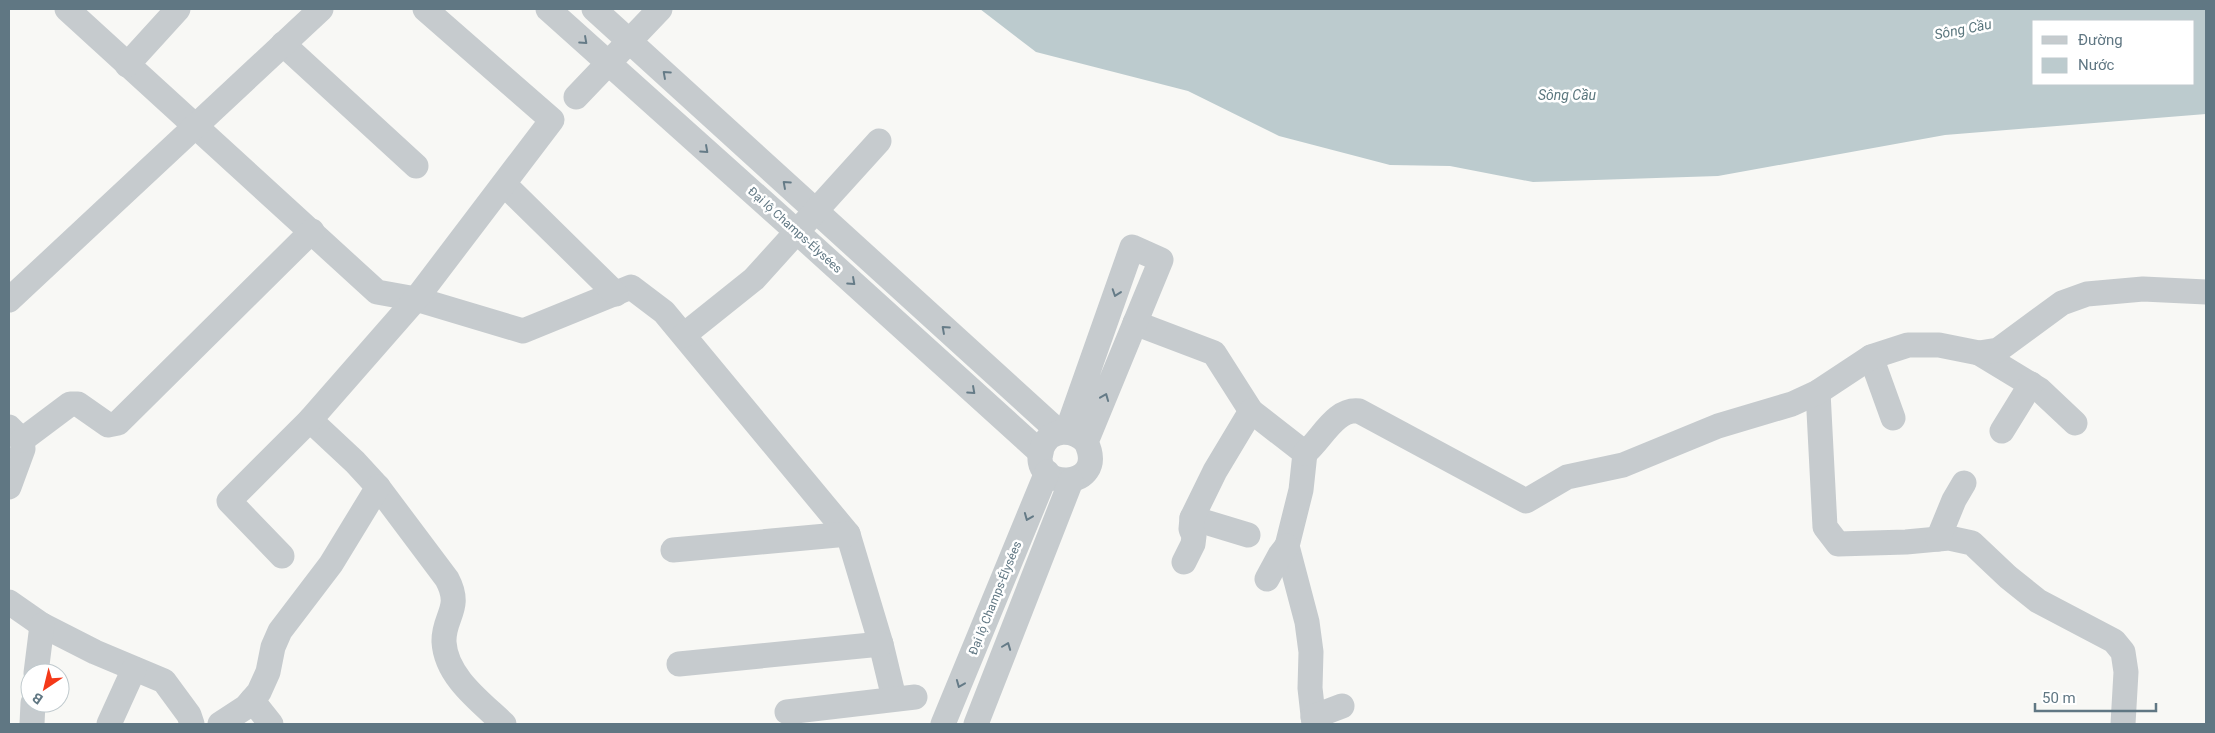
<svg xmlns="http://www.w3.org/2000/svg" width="2215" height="733" viewBox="0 0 2215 733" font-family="Roboto,sans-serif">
<rect width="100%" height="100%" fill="#f8f8f5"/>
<path fill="#bccbce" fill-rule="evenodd" d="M 980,9 L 2206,9 L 2206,114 L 1945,135 L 1718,176 L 1533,182 L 1450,166 L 1390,165 L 1279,136 L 1188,91 L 1036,52 ZM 2034,21 L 2194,21 L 2194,84 L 2034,84 Z"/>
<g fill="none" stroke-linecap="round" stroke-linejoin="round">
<g stroke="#c6cbce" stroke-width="25">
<path d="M 67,9 L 377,292 L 416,299 L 523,331 L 631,287 L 664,312 L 848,534 L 881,644 L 894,698"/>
<path d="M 548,9 L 797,232 L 1041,453"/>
<path d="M 594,9 L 1059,432"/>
<path d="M 283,44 L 416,166"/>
<path d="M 127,65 L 178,9"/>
<path d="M 576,97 L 660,9"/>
<path d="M 504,184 L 616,294"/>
<path d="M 9,300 L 321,9"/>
<path d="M 1135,323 L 1214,353 L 1251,411 L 1305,453 L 1301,490 L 1287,546 L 1307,622 L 1311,652 L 1310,688 L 1314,724"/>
<path d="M 684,335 L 754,279 L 879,141"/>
<path d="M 1979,353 L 2040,390 L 2075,423"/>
<path d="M 1871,357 L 1893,418"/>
<path d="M 1818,392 L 1825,527 L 1838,544 L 1906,542 L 1949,538 L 1972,543 L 2008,577 L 2038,601 L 2114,641 L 2123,652 L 2126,672 L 2123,724"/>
<path d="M 310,420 L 355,462 L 378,487 L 447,579 C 463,609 443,616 444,642 C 446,677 481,702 504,724"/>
<path d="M 9,427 L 22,440 L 23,449 L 9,487"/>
<path d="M 1067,431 L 1132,247 L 1161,260 L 1086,442 C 1110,492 1026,491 1042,448 C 1050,427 1074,429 1086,442"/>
<path d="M 2002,431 L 2031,384"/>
<path d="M 22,440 L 70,404 L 78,404 L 108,425 L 118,423 L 312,231"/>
<path d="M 1305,453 C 1322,439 1335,408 1359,411 L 1526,501 L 1567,477 L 1623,465 L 1718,426 L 1792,404 L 1818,392 L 1871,357 L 1908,345 L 1939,345 L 1979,353 L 1998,350 L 2062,303 L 2087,294 L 2143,289 L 2206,292"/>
<path d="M 1192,518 L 1248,535"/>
<path d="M 1938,539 L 1954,500 L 1964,483"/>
<path d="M 673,550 L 848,534"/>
<path d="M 282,556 L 229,501 L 310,420 L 416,299 L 552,120 L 425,9"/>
<path d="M 1184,562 L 1193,544 L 1194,536 L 1191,529 L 1192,518 L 1215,471 L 1251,411"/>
<path d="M 1267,579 L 1280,555 L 1287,546"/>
<path d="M 9,602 L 42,625 L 95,652 L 164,681 L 189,715 L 192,724"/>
<path d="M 679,664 L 881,644"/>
<path d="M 36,673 L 42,625"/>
<path d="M 252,700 L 271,724"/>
<path d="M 787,712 L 915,697"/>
<path d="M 1313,717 L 1342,706"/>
<path d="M 32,724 L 33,703"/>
<path d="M 109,724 L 134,669"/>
<path d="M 220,724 L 246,707 L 259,692 L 268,672 L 273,647 L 280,631 L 331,564 L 378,487"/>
<path d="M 943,724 L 1047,472"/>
<path d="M 976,724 L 1071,481"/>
</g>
</g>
<defs><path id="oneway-chevron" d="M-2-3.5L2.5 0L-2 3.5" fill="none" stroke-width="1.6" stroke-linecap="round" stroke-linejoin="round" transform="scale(1.25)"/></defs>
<g stroke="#657b87">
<use href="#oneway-chevron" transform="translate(584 41) rotate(42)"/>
<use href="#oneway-chevron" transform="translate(666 74) rotate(-138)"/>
<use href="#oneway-chevron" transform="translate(705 150) rotate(42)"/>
<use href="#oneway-chevron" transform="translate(786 184) rotate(-138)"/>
<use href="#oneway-chevron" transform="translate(852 282) rotate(42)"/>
<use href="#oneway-chevron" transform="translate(1116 293) rotate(109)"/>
<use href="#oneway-chevron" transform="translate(945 329) rotate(-138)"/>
<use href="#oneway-chevron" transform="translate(972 391) rotate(42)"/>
<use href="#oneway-chevron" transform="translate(1105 397) rotate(-68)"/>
<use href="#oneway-chevron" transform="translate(1028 517) rotate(112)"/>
<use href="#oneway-chevron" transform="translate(1007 646) rotate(-69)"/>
<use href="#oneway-chevron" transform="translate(960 684) rotate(112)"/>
</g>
<g text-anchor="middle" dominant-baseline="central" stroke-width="5" stroke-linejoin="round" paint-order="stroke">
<g font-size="12" fill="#607783" stroke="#fff">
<text transform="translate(795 230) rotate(42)">Đại lộ Champs-Élysées</text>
<text transform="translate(995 598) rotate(-68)">Đại lộ Champs-Élysées</text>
</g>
<g font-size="14" font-style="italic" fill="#5b777e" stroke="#fff">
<text transform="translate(1963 29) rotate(-11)">Sông Cầu</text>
<text x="1567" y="95">Sông Cầu</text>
</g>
</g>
<rect width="2215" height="733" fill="none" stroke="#607783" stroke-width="20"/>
<rect x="2032" y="20" width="162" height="65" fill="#ffffff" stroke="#bfc9cd"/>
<rect x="2042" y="36" width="25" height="8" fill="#c6cbce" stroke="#bfc9cd"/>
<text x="2078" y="45" font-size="15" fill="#607783">Đường</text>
<rect x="2042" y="58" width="25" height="15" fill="#bccbce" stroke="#bfc9cd"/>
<text x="2078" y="70" font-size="15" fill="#607783">Nước</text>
<g transform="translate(45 688) rotate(215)"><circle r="24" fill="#ffffff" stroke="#bfc9cd"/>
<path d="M0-4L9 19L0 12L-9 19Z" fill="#f43919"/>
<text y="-8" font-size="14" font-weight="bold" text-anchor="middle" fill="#607783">B</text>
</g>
<path d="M2035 703v8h121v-8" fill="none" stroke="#607783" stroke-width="2.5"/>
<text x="2042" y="703" font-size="15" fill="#607783" stroke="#ffffff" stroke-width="4" paint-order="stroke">50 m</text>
</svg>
